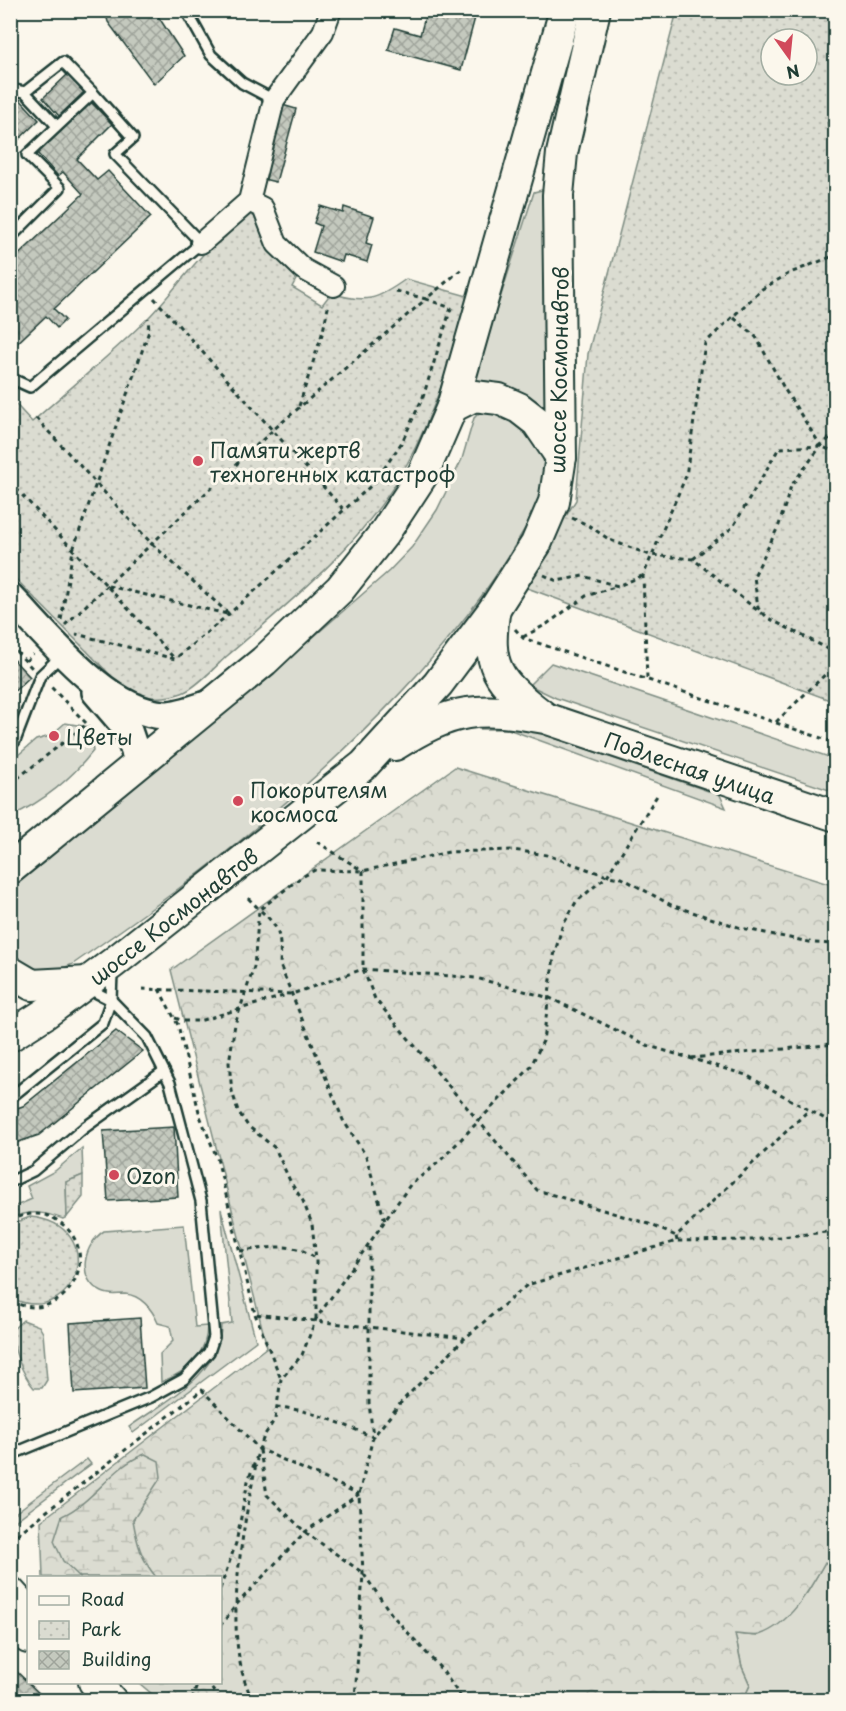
<svg xmlns="http://www.w3.org/2000/svg" width="846" height="1711" viewBox="0 0 846 1711" font-family="'Playpen Sans',sans-serif">
<defs>
<pattern id="forest-crowns" width="20" height="18" patternUnits="userSpaceOnUse" patternTransform="scale(1.5)"><rect width="20" height="18" fill="#dbdcd1"/><path d="M2 6a3 3 0 1 1 6 0M12 15a3 3 0 1 1 6 0" fill="none" stroke="#bcbeb4"/></pattern>
<pattern id="wetland-marsh" width="20" height="14" patternUnits="userSpaceOnUse" patternTransform="scale(1.5)"><rect width="20" height="14" fill="#dbdcd1"/><path d="M1 5h8M5 5V1M11 12h8M15 12V8" fill="none" stroke="#bcbeb4"/></pattern>
<pattern id="park-dots" width="8" height="8" patternUnits="userSpaceOnUse" patternTransform="scale(1.5)"><rect width="8" height="8" fill="#dbdcd1"/><path d="M2 2h.1M6 6h.1" fill="none" stroke="#bcbeb4" stroke-width="1.8" stroke-linecap="round"/></pattern>
<pattern id="building-cross-hatch" width="8" height="8" patternUnits="userSpaceOnUse" patternTransform="scale(1.5)"><rect width="8" height="8" fill="#c4c9be"/><path d="M0 0l8 8M0 8l8-8" fill="none" stroke="#9fa49b"/></pattern>
</defs>
<rect width="100%" height="100%" fill="#fbf7ec"/>
<filter id="ink" filterUnits="userSpaceOnUse"><feTurbulence type="fractalNoise" baseFrequency=".0167" numOctaves="2"/><feDisplacementMap in="SourceGraphic" scale="12" xChannelSelector="R" yChannelSelector="G"/><feConvolveMatrix kernelMatrix="1 2 1 2 8 2 1 2 1" color-interpolation-filters="sRGB"/></filter>
<g filter="url(#ink)">
<g fill="#dbdcd1" stroke="#7d8c82" stroke-width="1.5">
<path d="M 546,189 L 552,413 C 524,394 511,382 474,380 L 534,192 Z"/>
<path d="M 481,411 C 504,410 524,424 536,443 C 546,458 547,478 542,496 C 539,509 528,523 521,535 C 461,641 351,749 258,826 C 199,876 136,920 73,964 C 47,976 32,970 11,953 L 10,885 L 287,660 L 389,571 L 412,547 L 437,510 L 462,459 L 474,418 Z"/>
<path d="M 551,663 L 835,759 L 835,792 L 556,698 L 529,685 Z"/>
<path d="M 477,717 L 519,726 L 720,795 L 726,808 L 508,729 L 479,729 Z"/>
<path d="M 65,723 L 89,727 L 93,751 C 72,778 43,802 11,816 L 11,761 L 36,740 L 50,736 Z"/>
<path d="M 82,1148 L 83,1175 L 66,1182 L 67,1217 L 63,1219 C 45,1212 29,1210 11,1218 L 11,1208 L 32,1199 L 27,1186 L 55,1171 Z"/>
<path d="M 221,1209 L 256,1341 L 133,1433 L 129,1427 C 165,1401 221,1375 221,1325 L 232,1323 Z"/>
<path d="M 184,1225 L 195,1327 L 207,1326 C 207,1356 187,1372 161,1382 L 160,1354 L 173,1341 L 170,1326 L 158,1323 C 152,1309 141,1295 125,1294 C 116,1294 110,1296 102,1292 C 75,1279 84,1244 104,1231 Z"/>
<path d="M 87,1459 L 91,1464 L 11,1524 L 11,1516 Z"/>
<path d="M 825,1562 L 835,1568 L 835,1700 L 743,1700 L 750,1685 L 742,1667 L 735,1634 L 757,1636 L 807,1593 Z"/>
</g>
<path fill="url(#forest-crowns)" stroke="#7d8c82" stroke-width="1.5" d="M 455,767 L 835,886 L 835,1568 L 825,1562 C 810,1589 790,1625 759,1635 C 752,1637 742,1634 735,1634 L 742,1667 L 750,1685 L 743,1700 L 159,1700 L 139,1683 L 220,1682 L 220,1578 L 43,1577 L 41,1521 L 267,1347 L 171,970 Z"/>
<path fill="url(#wetland-marsh)" stroke="#7d8c82" stroke-width="1.5" d="M 145,1454 L 159,1461 L 161,1477 L 133,1520 C 137,1543 141,1559 156,1577 L 80,1577 L 63,1561 L 54,1541 L 62,1516 C 95,1501 112,1466 145,1454 Z"/>
<g fill="url(#park-dots)" stroke="#7d8c82" stroke-width="1.5" fill-rule="evenodd">
<path d="M 677,11 L 835,11 L 835,702 L 522,586 L 576,500 L 588,354 ZM 771,39 L 807,39 L 807,75 L 771,75 Z"/>
<path d="M 254,212 L 299,274 L 292,287 L 322,305 L 331,293 C 366,304 377,300 406,279 L 471,297 C 453,353 435,412 407,464 C 365,542 294,599 227,656 C 216,666 195,689 182,693 C 163,700 147,697 128,693 L 11,574 L 10,398 L 32,422 C 71,387 112,354 148,318 C 178,288 217,228 254,212 Z"/>
<path d="M 83,1175 L 83,1197 L 67,1217 L 66,1182 Z"/>
<path d="M 30,1217 C 110,1224 78,1330 11,1298 L 11,1224 Z"/>
<path d="M 23,1320 L 39,1326 L 43,1333 L 47,1380 L 42,1388 L 34,1388 C 22,1374 13,1349 11,1331 Z"/>
</g>
<g fill="url(#building-cross-hatch)" stroke="#1f3d34" stroke-width="1.5">
<path d="M 105,10 L 154,10 L 184,56 L 154,84 L 108,22 Z"/>
<path d="M 427,10 L 477,10 L 461,70 L 388,50 L 395,28 L 420,35 Z"/>
<path d="M 68,74 L 84,92 L 59,116 L 43,98 Z"/>
<path d="M 14,93 L 39,120 L 10,148 L 10,97 Z"/>
<path d="M 91,102 L 112,124 L 77,159 L 97,180 L 108,171 L 151,217 L 54,309 L 65,320 L 57,328 L 46,316 L 10,350 L 10,263 L 83,194 L 63,172 L 58,176 L 37,153 Z"/>
<path d="M 279,104 L 296,109 L 276,182 L 259,178 Z"/>
<path d="M 320,206 L 343,213 L 344,207 L 374,217 L 366,243 L 372,245 L 367,262 L 344,255 L 342,262 L 313,252 L 321,226 L 314,223 Z"/>
<path d="M 10,656 L 30,677 L 10,695 Z"/>
<path d="M 116,1031 L 143,1051 L 39,1135 L 10,1145 L 10,1110 L 23,1106 Z"/>
<path d="M 174,1127 L 178,1197 L 108,1201 L 103,1131 Z"/>
<path d="M 140,1318 L 145,1388 L 74,1393 L 70,1323 Z"/>
<path d="M 10,1665 L 46,1700 L 10,1700 Z"/>
</g>
<g fill="none" stroke-linecap="round" stroke-linejoin="round">
<defs>
<g id="lane">
<path d="M 186,10 L 211,55 L 242,83 L 274,100"/>
<path d="M 10,89 L 25,92"/>
<path d="M 57,126 L 25,92 L 63,62 L 93,93"/>
<path d="M 10,238 L 60,188 L 27,155 L 93,93 L 133,138 L 115,154 L 201,243 L 30,387 L 10,378"/>
<path d="M 10,745 L 15,741 L 40,676 L 62,655"/>
<path d="M 10,1098 L 103,1023 L 111,1000 L 112,972"/>
<path d="M 10,1182 L 33,1171 L 84,1128 L 164,1071"/>
<path d="M 10,1455 L 151,1397 L 184,1379 L 209,1352 L 214,1337 L 201,1201 L 170,1083 L 147,1037 L 111,1000 L 87,988"/>
</g>
<g id="street">
<path d="M 249,201 L 263,208 L 277,244 L 303,269 L 334,286"/>
<path d="M 201,243 L 249,201 L 274,100 L 323,32 L 331,10"/>
</g>
<g id="secondary">
<path d="M 10,597 C 48,636 108,713 165,715 C 179,715 197,708 210,704"/>
<path d="M 96,692 L 127,728 L 139,763"/>
</g>
<g id="primary">
<path d="M 452,407 L 474,396 L 499,399 L 519,408 L 537,422 L 561,457"/>
<path d="M 495,608 C 485,667 497,681 543,716"/>
<path d="M 395,745 C 452,708 479,706 545,718 L 836,816"/>
<path d="M 10,869 L 264,661 L 340,589 L 385,532 L 423,474 L 452,407 L 565,10"/>
<path d="M 10,972 L 32,985 L 88,982"/>
<path d="M 10,1036 L 46,1013 L 113,963 L 364,765 L 438,684 L 495,608 L 536,544 L 554,502 L 561,457 L 558,195 L 562,153 L 595,10"/>
<path d="M 10,1592 L 28,1612"/>
<path d="M 10,1619 L 28,1638"/>
<path d="M 94,1682 L 111,1700"/>
</g>
</defs>
<use href="#lane" stroke="#1f3d34" stroke-width="14"/>
<use href="#street" stroke="#1f3d34" stroke-width="24"/>
<use href="#secondary" stroke="#1f3d34" stroke-width="32"/>
<use href="#primary" stroke="#1f3d34" stroke-width="34"/>
<g stroke="#1f3d34" stroke-width="3" stroke-dasharray="4.5 4.5" stroke-linecap="butt">
<path d="M 836,106 L 828,121 L 836,161"/>
<path d="M 396,291 L 426,299 L 463,268"/>
<path d="M 154,298 L 345,511"/>
<path d="M 734,318 L 756,337 L 785,390 L 821,446"/>
<path d="M 299,406 L 323,331 L 329,303"/>
<path d="M 36,418 L 152,544 L 229,614"/>
<path d="M 836,432 L 821,446 L 791,486 L 779,525 L 754,576 L 758,608 L 768,618 L 836,653"/>
<path d="M 10,482 L 173,657"/>
<path d="M 572,518 L 588,525 L 610,540 L 650,555 L 693,559 L 762,614"/>
<path d="M 693,559 L 733,527 L 779,448 L 821,446 L 836,453"/>
<path d="M 544,575 L 557,581 L 583,576 L 618,586 L 642,576"/>
<path d="M 108,586 L 227,614"/>
<path d="M 61,620 L 73,550 L 149,331 L 148,318"/>
<path d="M 65,625 L 273,430 L 426,299 L 451,308 L 423,397 L 402,442 L 375,482 L 229,614 L 175,659 L 76,634"/>
<path d="M 515,629 L 523,638 L 836,743"/>
<path d="M 523,637 L 547,624 L 586,596 L 618,586"/>
<path d="M 10,645 L 32,668"/>
<path d="M 26,661 L 33,654"/>
<path d="M 647,678 L 643,576 L 686,476 L 705,343 L 762,289 L 790,273 L 836,255"/>
<path d="M 776,722 L 836,664"/>
<path d="M 10,784 L 87,724 L 49,685"/>
<path d="M 317,842 L 363,871 L 363,969 L 375,999 L 537,1190 L 649,1224 L 676,1236"/>
<path d="M 248,898 C 275,926 282,923 280,965 L 343,1120 L 366,1156 L 385,1221"/>
<path d="M 142,989 L 292,994 L 363,969 L 476,978 L 550,998 L 649,1046 L 746,1075 L 836,1125"/>
<path d="M 159,989 L 178,1025 L 200,1116 L 217,1158 L 255,1314 L 464,1338"/>
<path d="M 175,1018 L 184,1021 L 199,1021 L 287,995"/>
<path d="M 691,1058 L 836,1044"/>
<path d="M 10,1200 L 18,1216"/>
<path d="M 10,1221 C 24,1213 41,1211 55,1219 C 110,1252 63,1331 10,1300"/>
<path d="M 677,1241 L 676,1236 L 809,1110"/>
<path d="M 240,1251 C 267,1249 292,1240 315,1258"/>
<path d="M 255,1314 L 281,1379"/>
<path d="M 316,1319 L 316,1259 L 312,1224 L 303,1201 L 291,1183 L 275,1148 L 248,1126 L 238,1111 L 232,1091 L 229,1063 L 235,1024 L 254,967 L 259,910 L 300,878 L 315,870 L 363,871 L 449,852 L 513,850 L 547,855 L 607,876 L 622,878 L 671,905 L 741,928 L 814,943 L 836,944"/>
<path d="M 276,1407 C 310,1409 342,1424 373,1437 L 369,1403 L 369,1246"/>
<path d="M 260,1450 L 267,1495 L 305,1532 L 363,1573 L 392,1615 L 442,1670 L 463,1700"/>
<path d="M 10,1540 L 202,1390 L 259,1449 L 359,1494"/>
<path d="M 220,1589 L 236,1543 L 248,1481 L 264,1436 L 275,1419 L 281,1379 L 302,1355 L 316,1319 L 410,1185 L 439,1162 L 530,1068 L 543,1041 L 554,956 L 562,927 L 576,902 L 607,876 L 658,794"/>
<path d="M 220,1626 L 237,1604 L 305,1532 L 359,1494"/>
<path d="M 206,1682 L 221,1700"/>
<path d="M 133,1699 L 151,1700"/>
<path d="M 192,1700 L 198,1682"/>
<path d="M 253,1700 C 219,1639 244,1525 257,1459"/>
<path d="M 355,1700 L 363,1573 L 359,1494 L 373,1437 L 404,1399 L 464,1339 L 527,1285 L 677,1241 L 752,1240 L 836,1231"/>
</g>
<use href="#lane" stroke="#fbf7ec" stroke-width="9"/>
<use href="#street" stroke="#fbf7ec" stroke-width="20"/>
<use href="#secondary" stroke="#fbf7ec" stroke-width="27"/>
<use href="#primary" stroke="#fbf7ec" stroke-width="30"/>
</g>
</g>
<g fill="#d1495b" stroke="#fbf7ec" stroke-width="2">
<circle cx="198" cy="461" r="6"/>
<circle cx="54" cy="736" r="6"/>
<circle cx="238" cy="801" r="6"/>
<circle cx="114" cy="1175" r="6"/>
</g>
<g text-anchor="middle" dominant-baseline="central" stroke-width="6" stroke-linejoin="round" paint-order="stroke">
<g font-size="21" fill="#1f3d34" stroke="#fbf7ec">
<text transform="translate(558 370) rotate(-89)">шоссе Космонавтов</text>
<text transform="translate(690 767) rotate(19)">Подлесная улица</text>
<text transform="translate(173 916) rotate(-38)">шоссе Космонавтов</text>
</g>
<g font-size="21" fill="#1f3d34" stroke="#fbf7ec" text-anchor="start">
<text x="210" y="449">Памяти жертв<tspan x="210" dy="24">техногенных катастроф</tspan></text>
<text x="66" y="736">Цветы</text>
<text x="250" y="789">Покорителям<tspan x="250" dy="24">космоса</tspan></text>
<text x="126" y="1175">Ozon</text>
</g>
</g>
<rect width="846" height="1711" fill="none" stroke="#fbf7ec" stroke-width="36"/>
<rect x="18" y="18" width="810" height="1675" fill="none" stroke="#1f3d34" stroke-width="2" filter="url(#ink)"/>
<rect x="27" y="1576" width="195" height="108" fill="#fbf7ec" stroke="#a3ada2" stroke-width="1.5"/>
<rect x="39" y="1596" width="30" height="9" fill="#fbf7ec" stroke="#a3ada2" stroke-width="1.5"/>
<text x="81" y="1606" font-size="18" fill="#1f3d34">Road</text>
<rect x="39" y="1621" width="30" height="18" fill="url(#park-dots)" stroke="#a3ada2" stroke-width="1.5"/>
<text x="81" y="1636" font-size="18" fill="#1f3d34">Park</text>
<rect x="39" y="1651" width="30" height="18" fill="url(#building-cross-hatch)" stroke="#a3ada2" stroke-width="1.5"/>
<text x="81" y="1666" font-size="18" fill="#1f3d34">Building</text>
<g transform="translate(789 57) rotate(165)"><circle r="28" fill="#fbf7ec" stroke="#a3ada2" stroke-width="1.5"/>
<path d="M0-4.5L10 22L0 15L-10 22Z" fill="#d1495b"/>
<text y="-9" font-size="16" font-weight="bold" text-anchor="middle" fill="#1f3d34">N</text>
</g>
</svg>
